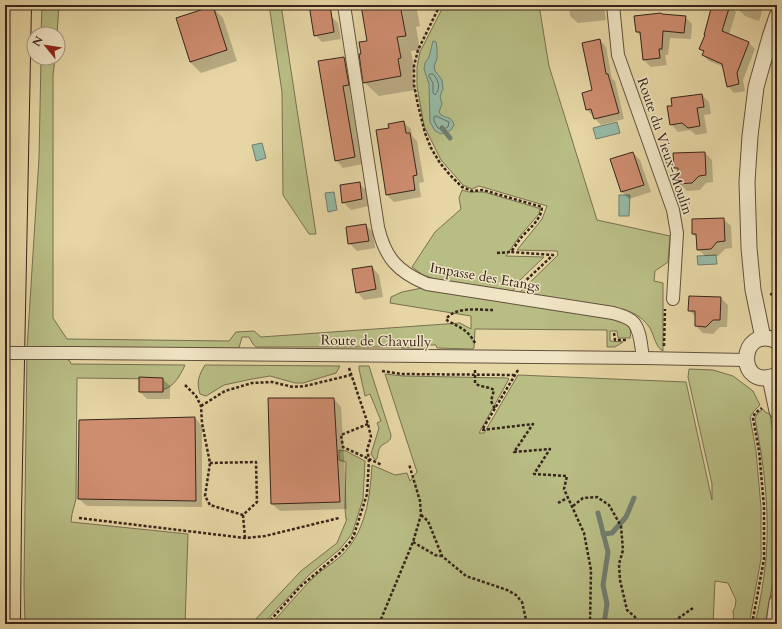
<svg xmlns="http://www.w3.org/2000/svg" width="782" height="629" viewBox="0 0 782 629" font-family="Cardo,serif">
<rect width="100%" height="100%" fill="#e6d6a4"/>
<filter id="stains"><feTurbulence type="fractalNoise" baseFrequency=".005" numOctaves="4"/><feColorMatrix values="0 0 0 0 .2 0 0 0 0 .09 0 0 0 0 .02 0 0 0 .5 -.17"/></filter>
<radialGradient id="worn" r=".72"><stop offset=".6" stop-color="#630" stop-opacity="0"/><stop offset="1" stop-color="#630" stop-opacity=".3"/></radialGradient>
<g fill="#b8bd84" stroke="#787050">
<path d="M 42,5 L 59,5 L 57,34 L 41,34 Z"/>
<path d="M 269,5 L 281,5 L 316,234 L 309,234 L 283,195 L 282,92 Z"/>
<path d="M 444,5 L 539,5 L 549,66 L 597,220 L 670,236 L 668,262 L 655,271 L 654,281 L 663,283 L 663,351 C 656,348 654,336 651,330 C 645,319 635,313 623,309 L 518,294 L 558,255 L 557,251 L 517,250 L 542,219 L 547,206 L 479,186 L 472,189 L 463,185 L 441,160 L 424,126 L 417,86 L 417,67 L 420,52 Z"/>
<path d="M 41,58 L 55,58 L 53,75 L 53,318 L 67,339 L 229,341 L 236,332 L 254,331 L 261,337 L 460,323 L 471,329 L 471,316 L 390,303 L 391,297 L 402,292 L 422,288 L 617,319 C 626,323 633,327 630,338 L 618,338 L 617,331 L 610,331 L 610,341 L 623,342 L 615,347 L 607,347 L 607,330 L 475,329 L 474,348 L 472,349 L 437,348 L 436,345 L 428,345 L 427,348 L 402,348 L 400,347 L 256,347 L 253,344 L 249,337 L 242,337 L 239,348 L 69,348 L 67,350 L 68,360 L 70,361 L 71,364 L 185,365 C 180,376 174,387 162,390 L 162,379 L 77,378 L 76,499 L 72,514 L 71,522 L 188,534 L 185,624 L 25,624 L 24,586 L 27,349 L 39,158 Z"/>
<path d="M 462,190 L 469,192 L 484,192 L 538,208 L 540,209 L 539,214 L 519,237 L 506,256 L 544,257 L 518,282 L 513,291 L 435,279 L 423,275 L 412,267 L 435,232 L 461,209 L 459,198 Z"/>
<path d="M 205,365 L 340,366 L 336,373 L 303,383 L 295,383 L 270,376 L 252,379 L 224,385 L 206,396 L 200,394 C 196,382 199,375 205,365 Z"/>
<path d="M 359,366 L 369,366 L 391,435 C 391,442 386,442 381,446 C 378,449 378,455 377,459 L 375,460 L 371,454 L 379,428 L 377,423 L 381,421 L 370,394 L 365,396 L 359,369 Z"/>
<path d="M 689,369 L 713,370 L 733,376 L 753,391 L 760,405 L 754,411 L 750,417 L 756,451 L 761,507 L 761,559 L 749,624 L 734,624 L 733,611 L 735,607 L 736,600 L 728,583 L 715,581 L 713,624 L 271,624 C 285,609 298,593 312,579 C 321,570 332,564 341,556 C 366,532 370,497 372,465 L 395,475 L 407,473 L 410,481 L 417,472 L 385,374 L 403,376 L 508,378 L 509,379 L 479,433 L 484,433 L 518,375 L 686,382 L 712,500 L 712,484 L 688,377 Z"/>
<path d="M 763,409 L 765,412 L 770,414 C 778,461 780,510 776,558 C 774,580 769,602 765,624 L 755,624 C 760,603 764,580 766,558 C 770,512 764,464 755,419 L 757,414 Z"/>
<path d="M 339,450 L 346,451 L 365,461 L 363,499 L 352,534 L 340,549 L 310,574 L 263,624 L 251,624 L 301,571 L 337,543 L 347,519 L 346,519 L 345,508 L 346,462 L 339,460 Z"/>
</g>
<g fill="#96b9a5" stroke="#707d6e">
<path d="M 433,41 L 436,42 L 437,48 L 437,59 L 434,66 L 435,71 L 442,80 L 443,89 L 440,96 L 442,104 L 439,112 L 441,115 C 447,118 452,117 454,125 L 451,130 L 441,134 L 435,131 L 430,122 L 429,84 L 424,69 L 425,63 L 429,57 Z"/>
<path d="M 617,122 L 620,133 L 596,139 L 593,128 Z"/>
<path d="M 262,143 L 266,158 L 256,161 L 252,145 Z"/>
<path d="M 334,192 L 337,210 L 328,212 L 325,193 Z"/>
<path d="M 619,195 L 630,195 L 629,216 L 619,216 Z"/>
<path d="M 716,255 L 717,264 L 698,265 L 697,256 Z"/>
</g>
<g fill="#0003">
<path d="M 362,5 L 416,5 L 420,26 L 416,27 L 420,50 L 411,51 L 415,72 L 412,73 L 415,90 L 379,96 L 364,82 L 363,55 L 368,41 Z"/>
<path d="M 569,5 L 604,5 L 606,20 L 578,23 L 570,16 Z"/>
<path d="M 713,5 L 729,6 L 736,12 L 729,35 L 749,43 L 755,49 L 743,80 L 745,91 L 734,93 L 728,86 L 724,67 L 709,61 L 703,55 L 704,52 L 700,49 L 706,35 Z"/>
<path d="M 740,5 L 764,5 L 759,21 L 745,16 L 738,9 Z"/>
<path d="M 212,7 L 223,18 L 237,61 L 201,73 L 190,62 Z"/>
<path d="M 663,15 L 685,17 L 692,24 L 691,39 L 670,38 L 668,55 L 665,55 L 667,65 L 651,67 L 644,60 L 641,36 L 637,32 Z"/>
<path d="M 331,16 L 338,23 L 341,39 L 322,42 L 315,35 Z"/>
<path d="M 600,40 L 606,47 L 612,79 L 615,81 L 624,119 L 601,125 L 587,110 L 594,91 Z"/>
<path d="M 344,58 L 351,65 L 355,92 L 350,93 L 362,164 L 343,168 L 336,160 Z"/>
<path d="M 702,95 L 709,102 L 711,114 L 704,115 L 707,133 L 696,135 L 690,130 L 678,132 L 671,124 L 673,107 Z"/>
<path d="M 403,122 L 411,129 L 412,136 L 417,141 L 424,182 L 419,183 L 421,197 L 394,202 L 387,195 L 390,129 Z"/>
<path d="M 633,153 L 640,160 L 651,192 L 629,199 L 622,192 L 612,160 Z"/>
<path d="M 705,153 L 712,160 L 713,182 L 706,183 L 700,190 L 687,191 L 679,183 L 679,172 L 675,168 L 674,154 Z"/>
<path d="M 359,183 L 367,191 L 369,206 L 351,210 L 343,202 Z"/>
<path d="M 774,211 L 777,212 L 777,241 L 771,235 Z"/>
<path d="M 723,219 L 731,226 L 732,248 L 725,249 L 718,256 L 705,256 L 698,249 L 697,238 L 693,234 Z"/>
<path d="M 365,225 L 373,232 L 375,248 L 357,251 L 349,243 Z"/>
<path d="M 372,267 L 379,275 L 383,297 L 364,300 L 357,292 Z"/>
<path d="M 721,298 L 728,305 L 727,327 L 720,327 L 713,334 L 703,333 L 696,326 L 696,317 L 689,310 Z"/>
<path d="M 163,379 L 170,386 L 170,399 L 147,399 L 140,392 Z"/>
<path d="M 269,399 L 334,399 L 341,407 L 347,509 L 280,511 L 272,504 Z"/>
<path d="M 195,418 L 202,426 L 202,507 L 87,506 L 79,499 Z"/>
</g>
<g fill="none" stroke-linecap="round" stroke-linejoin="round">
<g stroke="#666e60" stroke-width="1">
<path d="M 430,74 L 433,74 C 439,81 441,88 435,95 L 433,93 L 433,83 L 429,76 Z"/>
<path d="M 436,116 L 449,122 L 448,127 L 442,130 L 438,128 L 434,121 L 434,117 Z"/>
</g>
<g stroke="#707d6e" stroke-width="5">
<path d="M 442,128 L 450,138"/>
<path d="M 598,513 L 608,552 L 603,585 L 607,604 L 604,624"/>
<path d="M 603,534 L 612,533 L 626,517 L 634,498"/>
</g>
</g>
<g fill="#ce8d6f" stroke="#37241b">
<path d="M 309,5 L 330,5 L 334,32 L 314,36 Z"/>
<path d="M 361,5 L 400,5 L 406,36 L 397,37 L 401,58 L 398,59 L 401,76 L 363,83 L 359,54 L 361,54 L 359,42 L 367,41 Z"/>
<path d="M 712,5 L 730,5 L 722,31 L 749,42 L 737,73 L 739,84 L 727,87 L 722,64 L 702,55 L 704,51 L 699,49 L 705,35 L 704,35 Z"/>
<path d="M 213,6 L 227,50 L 190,62 L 176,18 Z"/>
<path d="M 661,13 L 662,14 L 686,16 L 684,33 L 663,31 L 662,49 L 659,49 L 660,58 L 643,60 L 640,32 L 636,32 L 634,16 Z"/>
<path d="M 600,39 L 606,74 L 608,74 L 619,113 L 594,119 L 591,109 L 586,110 L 582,93 L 592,90 L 582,43 Z"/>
<path d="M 344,57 L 349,85 L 343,86 L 355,157 L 335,161 L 318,61 Z"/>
<path d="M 702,94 L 704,107 L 697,108 L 700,126 L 688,128 L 682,123 L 670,125 L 667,106 L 672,106 L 671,98 Z"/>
<path d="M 404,121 L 406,133 L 410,133 L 417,175 L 413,176 L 415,190 L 386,195 L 376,130 L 389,128 L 388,124 Z"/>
<path d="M 633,152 L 644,185 L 621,192 L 610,159 Z"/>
<path d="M 705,152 L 706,175 L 699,176 L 692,183 L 678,184 L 678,168 L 674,168 L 673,153 Z"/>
<path d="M 360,182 L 362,199 L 342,203 L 340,185 Z"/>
<path d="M 724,218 L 725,241 L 717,242 L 711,249 L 697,250 L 696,234 L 692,234 L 692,219 Z"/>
<path d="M 366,224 L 369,241 L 348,244 L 346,227 Z"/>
<path d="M 372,266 L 376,289 L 356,293 L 352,269 Z"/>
<path d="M 689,296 L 721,297 L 720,320 L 713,320 L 706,327 L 695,326 L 695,311 L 688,311 Z"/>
<path d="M 139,377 L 163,378 L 163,392 L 139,392 Z"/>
<path d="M 268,398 L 334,398 L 340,502 L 271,504 Z"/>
<path d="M 195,417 L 196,501 L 78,499 L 79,420 Z"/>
</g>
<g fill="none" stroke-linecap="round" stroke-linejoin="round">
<defs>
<g id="minor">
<path d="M 344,5 L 378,227 C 385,258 398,272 427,284 L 613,313 C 619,315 629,317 634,323 C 641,332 641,347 643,358"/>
<path d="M 613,5 L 618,55 L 673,210 L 677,233 L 673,299"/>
<path d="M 71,353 L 643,358 L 746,360"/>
</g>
<g id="tertiary">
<path d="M 763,338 L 753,290 L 749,248 L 747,182 L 750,136 L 756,87 L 770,37 L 777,16"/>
<path d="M 777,341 C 738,323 735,393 777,375"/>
<path d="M 770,378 L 777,411"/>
<path d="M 774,624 L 777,602"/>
</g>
<path id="motorway" d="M 9,624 L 10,513 L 20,5"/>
</defs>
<use href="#minor" stroke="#63503d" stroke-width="14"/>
<use href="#tertiary" stroke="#63503d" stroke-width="17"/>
<use href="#motorway" stroke="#37241b" stroke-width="24"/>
<g stroke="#37241b" stroke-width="2.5" stroke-dasharray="3 2" stroke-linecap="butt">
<path d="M 440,5 L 418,50 L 414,66 L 414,85 L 418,105 L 425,133 L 431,148 L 440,163 L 450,175 L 462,187 L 472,191 L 483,190 L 542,207 C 541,221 528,229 520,239 C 517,243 514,248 511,252 L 553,255 L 521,285"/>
<path d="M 497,253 L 511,252"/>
<path d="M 770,294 L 777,295"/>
<path d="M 614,333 L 615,340 L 626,340"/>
<path d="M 475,343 C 468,330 461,328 448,321 L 446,319 C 456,306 478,310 493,310"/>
<path d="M 664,346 L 665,309"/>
<path d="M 349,368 L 368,424 L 371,437 L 367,450 L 369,459 L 382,465"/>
<path d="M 475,370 L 475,383 C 481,388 488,386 494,390 L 491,401 L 495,409"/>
<path d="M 518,370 L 482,430 L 533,424 L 514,452 L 550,449 L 534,474 L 567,476 L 564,489 L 584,533 L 591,570 L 590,624"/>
<path d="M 382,371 L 401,374 L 514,375"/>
<path d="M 185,385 L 196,396 L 201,406 L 202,423 L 210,463 L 205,496 L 210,505 L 243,515 L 257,502 L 256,462 L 210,463"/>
<path d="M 201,406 L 225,391 L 252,383 L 272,382 L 293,387 L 305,386 L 351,375"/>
<path d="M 558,503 L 567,498"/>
<path d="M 573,506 L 583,498 L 597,497 L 609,505 L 621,526 L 623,550 L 619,564 L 620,580 L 627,610 L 635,617 L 637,624"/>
<path d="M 243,515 L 245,538"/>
<path d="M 421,515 L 428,521 L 442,556 L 466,576 L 507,590 L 516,595 L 522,602 L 527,624"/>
<path d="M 79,518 L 245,538 L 265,536 L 339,518"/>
<path d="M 413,542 L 435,555 L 441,556"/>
<path d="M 267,624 L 301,586 L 340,553 L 350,542 L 354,535 L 367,494 L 369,459 L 343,447 L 341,435 L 368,424"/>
<path d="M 379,624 L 413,542 L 421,515 L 420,501 L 409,464"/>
<path d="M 670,624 L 693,608"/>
<path d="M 752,624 L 764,559 L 764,506 L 759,451 L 753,418 L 755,413 L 762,408"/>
</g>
<use href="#minor" stroke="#efe4c4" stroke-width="12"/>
<use href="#tertiary" stroke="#efe4c4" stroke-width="15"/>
<use href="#motorway" stroke="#e6d6a4" stroke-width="22"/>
<defs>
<path id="minor-bridge" d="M 5,353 L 71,353"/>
</defs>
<use href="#minor-bridge" stroke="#63503d" stroke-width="14" stroke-linecap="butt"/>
<use href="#minor-bridge" stroke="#efe4c4" stroke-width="12"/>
</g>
<g text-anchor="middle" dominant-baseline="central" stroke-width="3" stroke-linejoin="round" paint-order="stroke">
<g font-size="14" fill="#37241b" stroke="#efe4c4">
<text transform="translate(665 146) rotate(71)">Route du Vieux-Moulin</text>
<text transform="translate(485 277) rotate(10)">Impasse des Etangs</text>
<text transform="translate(376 341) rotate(1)">Route de Chavully</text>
</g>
</g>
<rect width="782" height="629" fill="none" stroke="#e6d6a4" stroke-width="20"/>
<rect x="6" y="6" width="770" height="617" fill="none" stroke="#37241b" stroke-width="2"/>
<rect x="10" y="10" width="762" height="609" fill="none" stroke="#37241b"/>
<g transform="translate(46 46) rotate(300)"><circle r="19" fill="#efe4c4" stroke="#a59780"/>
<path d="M0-3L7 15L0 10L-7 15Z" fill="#8f2418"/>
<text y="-6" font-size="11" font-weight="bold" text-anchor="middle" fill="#37241b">N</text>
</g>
<rect width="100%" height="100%" filter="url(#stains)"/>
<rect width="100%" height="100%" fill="url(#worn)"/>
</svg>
